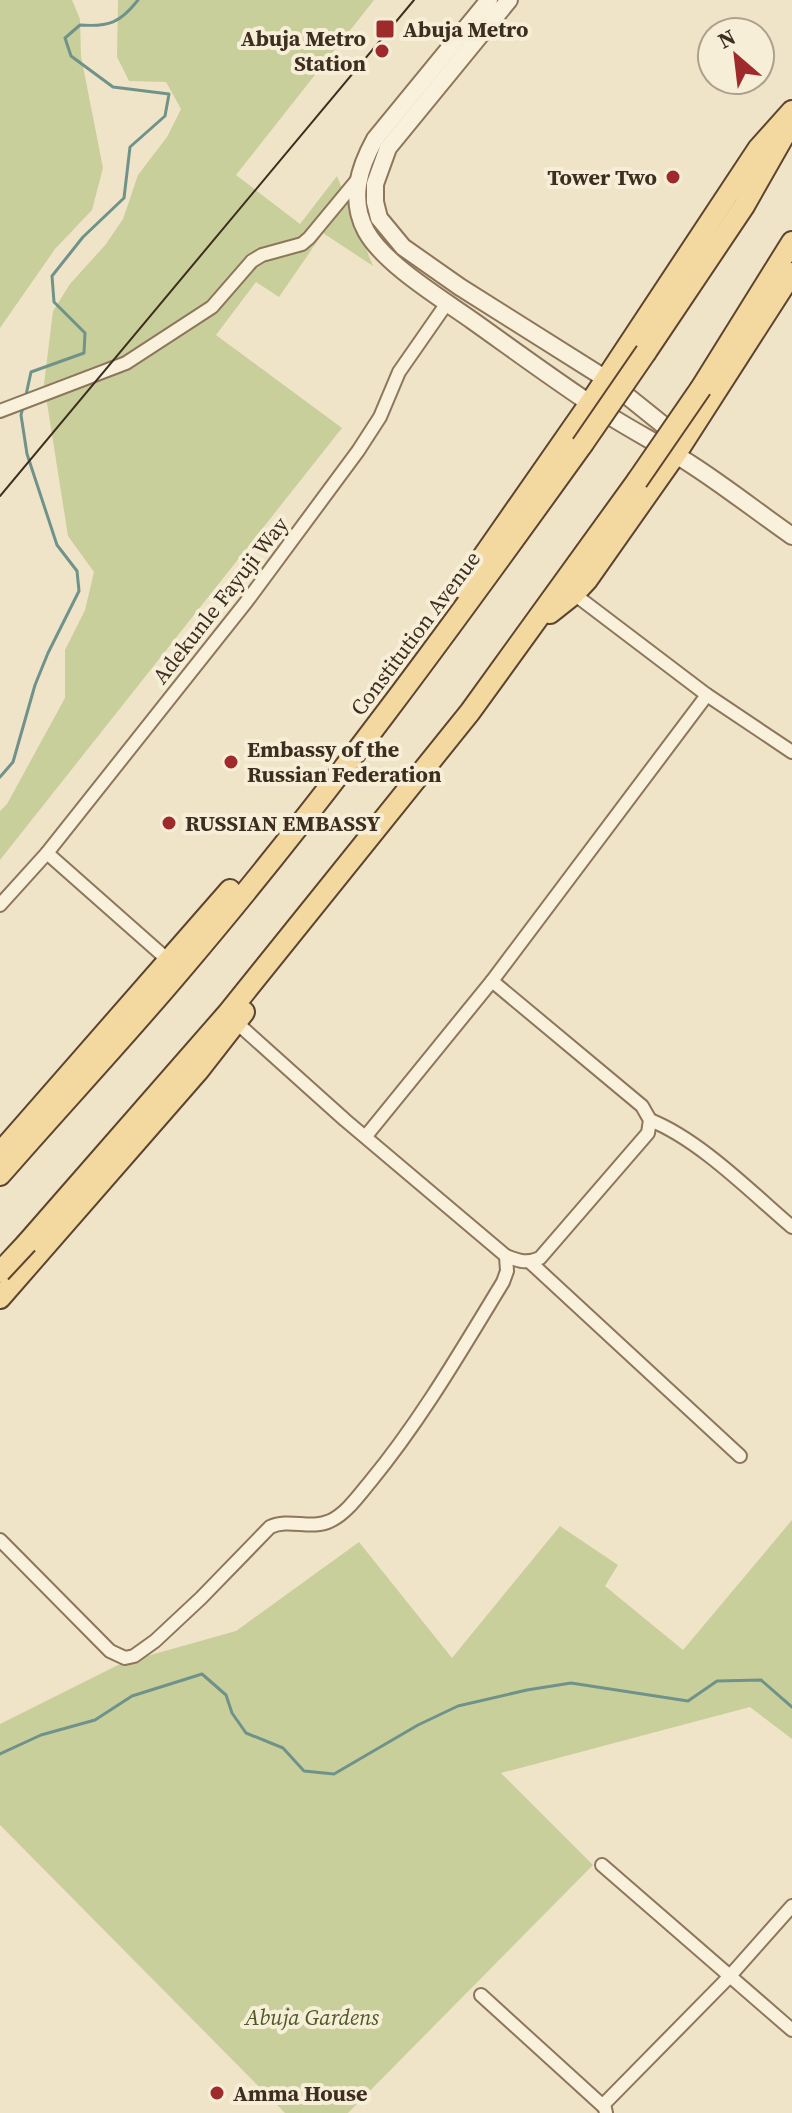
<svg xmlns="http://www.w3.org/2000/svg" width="792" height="2113" viewBox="0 0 792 2113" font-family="'Source Serif 4',serif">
<rect width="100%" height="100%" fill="#f0e4c8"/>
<g fill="#c9cf9b">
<path d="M 0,0 L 72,0 L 80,19 L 81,56 L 103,168 L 92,210 L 55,249 L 0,328 Z"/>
<path d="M 118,0 L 374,0 L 236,175 L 300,224 L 337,176 L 373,266 L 323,233 L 279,297 L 256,282 L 216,335 L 342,428 L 0,860 L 0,811 L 7,804 L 65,698 L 65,650 L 85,610 L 94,572 L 68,536 L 44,384 L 53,311 L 70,284 L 106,244 L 123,219 L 138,175 L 167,137 L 181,109 L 166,82 L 129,81 L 117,57 Z"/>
<path d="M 792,1520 L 792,1739 L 750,1707 L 501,1773 L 593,1865 L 348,2113 L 285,2113 L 0,1825 L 0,1724 L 122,1663 L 236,1631 L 359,1542 L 452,1658 L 560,1526 L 618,1565 L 605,1586 L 683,1650 Z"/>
</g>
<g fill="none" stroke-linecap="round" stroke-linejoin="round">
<g stroke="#6f938a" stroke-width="3">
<path d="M 26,395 L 31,372 L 84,353 L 85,333 L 54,302 L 52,276 L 83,237 L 124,198 L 130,147 L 165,116 L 169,94 L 113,87 L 71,56 L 65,38 L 80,25 C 109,27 120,23 138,0"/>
<path d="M 0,777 L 13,762 L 35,685 L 48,653 L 79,591 L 77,571 L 57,545 L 27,454 L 21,415 L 23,407"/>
<path d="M 0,1754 L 41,1735 L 95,1720 L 132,1696 L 202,1674 L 226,1695 L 232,1713 L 246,1733 L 283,1748 L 304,1771 L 334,1774 L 418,1725 L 458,1706 L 527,1690 L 571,1683 L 688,1701 L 717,1681 L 761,1680 L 792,1707"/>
</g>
<defs>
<g id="minor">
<path d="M 0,411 L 126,363 L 212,307 L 252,261 L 262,255 L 302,244 L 309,238 L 357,180"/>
<path d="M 707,695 L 792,752"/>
<path d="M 47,853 L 168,960"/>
<path d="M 0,905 L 47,853 L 247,601 L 358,451 L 380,417 L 399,372 L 447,303"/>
<path d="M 237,1023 L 345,1120 L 506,1256 C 519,1261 526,1264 540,1258 L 648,1133 L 650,1120 L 642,1106 L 492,981"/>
<path d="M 650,1120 C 700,1140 751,1192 792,1227"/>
<path d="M 366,1136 L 492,981 L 707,695 L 574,594"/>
<path d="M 530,1262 L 740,1456"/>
<path d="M 0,1540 L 110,1651 L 125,1658 L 134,1656 L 155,1641 L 201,1598 L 270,1527 C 289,1518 311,1530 330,1521 C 346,1514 359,1495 370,1482 C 421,1420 461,1351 503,1282 L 507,1271 L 506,1256"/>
<path d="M 602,1865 L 792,2030"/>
<path d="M 481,1995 L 603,2106"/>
<path d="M 606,2113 L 604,2104 L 729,1977 L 792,1906"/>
</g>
<g id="tertiary">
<path d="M 489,0 L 375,139 C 359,168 349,199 366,231 C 384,264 442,299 473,321 C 511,348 549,376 588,402 C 621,425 658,443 692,465 C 726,487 759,513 792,536"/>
<path d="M 509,0 L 388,148 L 375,184 L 375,202 L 379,218 L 403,247 L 460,287 L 606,379 L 662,424 L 677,441"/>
</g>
<g id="primary">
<path d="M 646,352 L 744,206 L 786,132"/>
<path d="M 701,388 L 792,242"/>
<path d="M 465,590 L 482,558 L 590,403 L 758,149 L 792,111"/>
<path d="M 550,613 L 574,594 L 587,580 L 675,455 L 792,273"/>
<path d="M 0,1153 L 230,890"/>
<path d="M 0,1175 C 60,1106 122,1040 181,970 C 324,802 454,623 582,445"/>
<path d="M 27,1243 L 228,1013 L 470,712 L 637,481"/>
<path d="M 0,1298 L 198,1071 L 244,1012"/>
</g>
</defs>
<use href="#minor" stroke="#8d765c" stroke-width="16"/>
<use href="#tertiary" stroke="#8d765c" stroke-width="20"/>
<use href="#primary" stroke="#5b4430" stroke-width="24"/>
<use href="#minor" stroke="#faf1dc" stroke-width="12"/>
<use href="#tertiary" stroke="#faf1dc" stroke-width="16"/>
<use href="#primary" stroke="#f3d9a0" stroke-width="20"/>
<path stroke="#3d2e20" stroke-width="2" d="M 0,496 L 414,0"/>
<defs>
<g id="primary-bridge">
<path d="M 582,445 L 646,352"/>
<path d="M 637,481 L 701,388"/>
<path d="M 0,1272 L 27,1243"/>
</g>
</defs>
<use href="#primary-bridge" stroke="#5b4430" stroke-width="24" stroke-linecap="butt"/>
<use href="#primary-bridge" stroke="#f3d9a0" stroke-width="20"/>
</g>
<g fill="#9e2a2b" stroke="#f7eed8" stroke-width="3">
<rect x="375" y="19" width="20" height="20" rx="4"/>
<circle cx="382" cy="51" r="8"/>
<circle cx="673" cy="177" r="8"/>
<circle cx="231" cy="762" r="8"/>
<circle cx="169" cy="823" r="8"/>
<circle cx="217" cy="2093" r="8"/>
</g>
<g text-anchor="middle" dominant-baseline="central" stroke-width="8" stroke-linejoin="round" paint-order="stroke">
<g font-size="22" font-weight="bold" fill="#3d2e20" stroke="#f7eed8" text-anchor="start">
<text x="403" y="29">Abuja Metro</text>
<text x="366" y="38" text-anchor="end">Abuja Metro<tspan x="366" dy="25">Station</tspan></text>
<text x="657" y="177" text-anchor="end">Tower Two</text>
<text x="247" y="749">Embassy of the<tspan x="247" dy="25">Russian Federation</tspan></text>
<text x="185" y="823">RUSSIAN EMBASSY</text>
<text x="233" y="2093">Amma House</text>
</g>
<g font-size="22" fill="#3d2e20" stroke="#f7eed8">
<text transform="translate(220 600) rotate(-52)">Adekunle Fayuji Way</text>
<text transform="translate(415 633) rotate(-53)">Constitution Avenue</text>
</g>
<g font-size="22" font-style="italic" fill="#4d5a26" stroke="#f7eed8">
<text x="312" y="2017">Abuja Gardens</text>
</g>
</g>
<g transform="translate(736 56) rotate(332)"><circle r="38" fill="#f7eed8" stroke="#ada18e" stroke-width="2"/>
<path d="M0-6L14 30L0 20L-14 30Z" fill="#9e2a2b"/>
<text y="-12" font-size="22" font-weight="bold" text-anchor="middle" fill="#3d2e20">N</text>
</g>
</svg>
